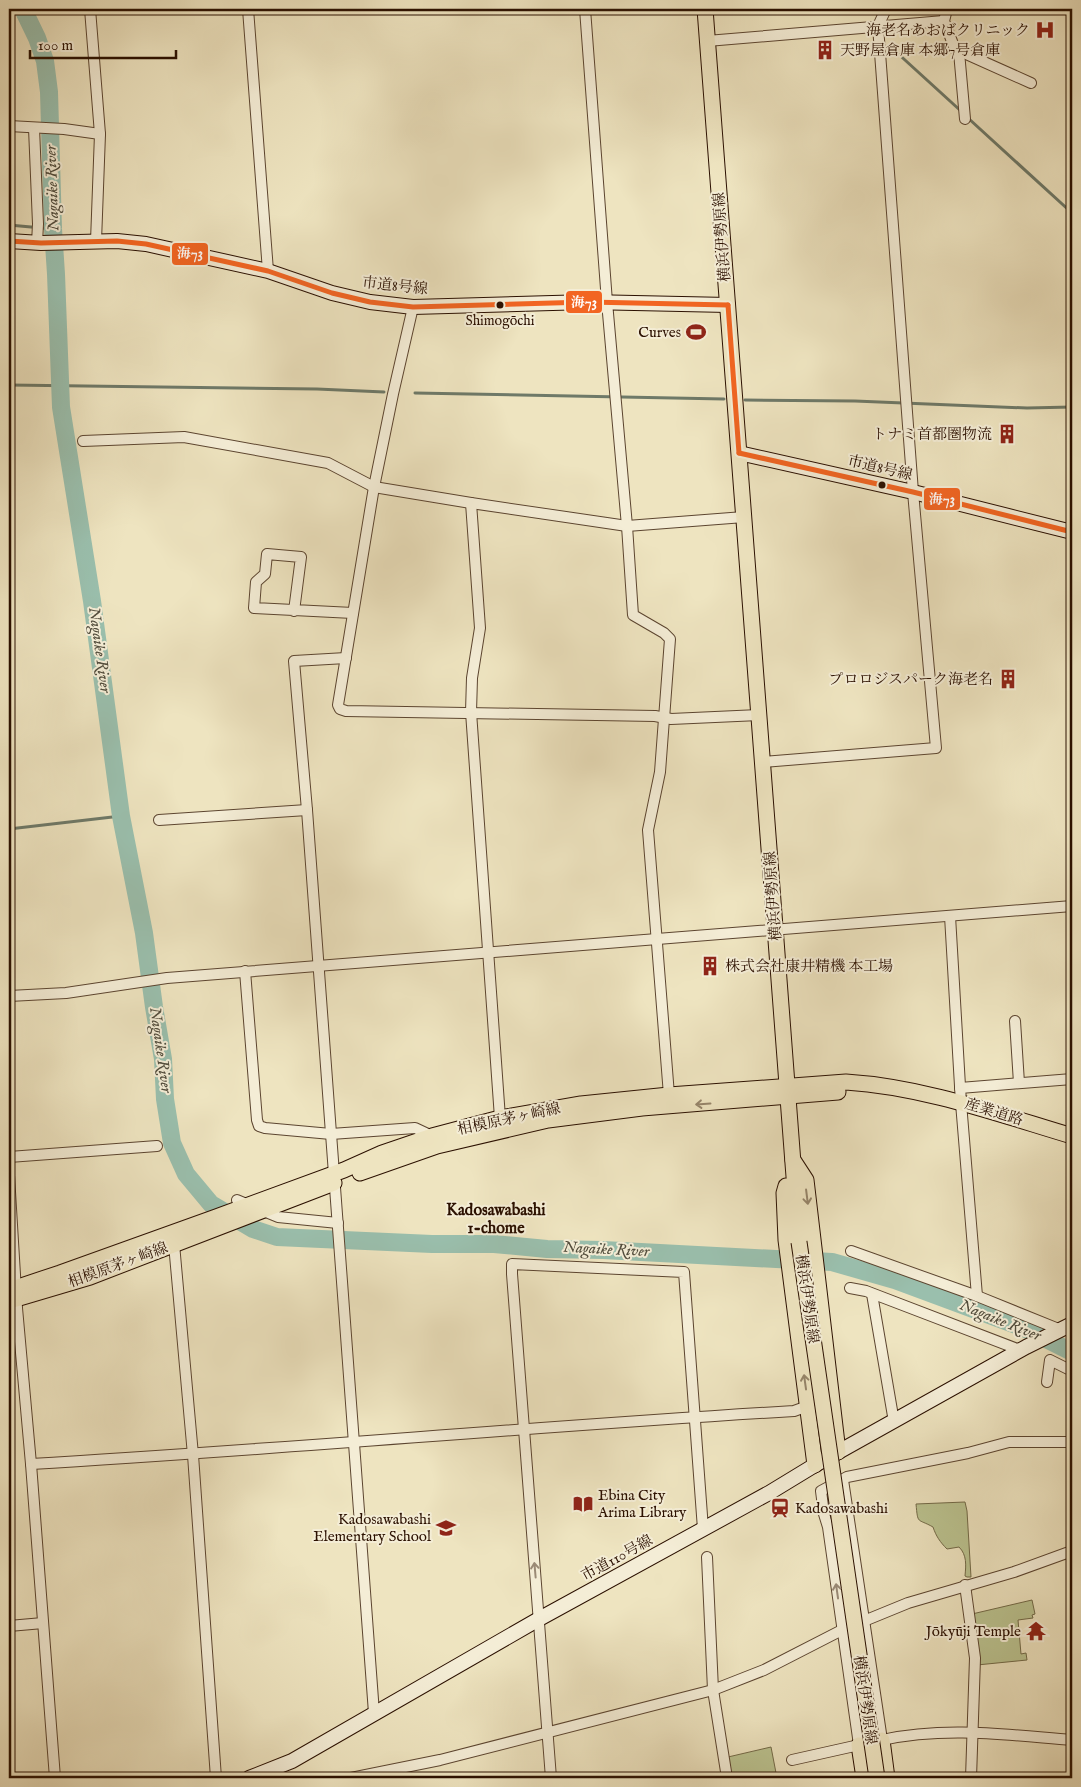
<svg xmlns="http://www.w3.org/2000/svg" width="1081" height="1787" viewBox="0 0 1081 1787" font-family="'IM FELL English','Noto Serif JP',serif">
<rect width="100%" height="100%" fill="#eee4c0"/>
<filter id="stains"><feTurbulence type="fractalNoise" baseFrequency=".004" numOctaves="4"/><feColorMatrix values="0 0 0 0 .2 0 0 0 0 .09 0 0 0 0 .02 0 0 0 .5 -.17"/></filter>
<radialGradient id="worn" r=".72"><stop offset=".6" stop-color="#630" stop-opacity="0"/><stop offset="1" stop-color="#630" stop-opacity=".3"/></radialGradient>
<g fill="#bbc390" stroke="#736a48">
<path d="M 965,1502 L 967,1511 L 971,1577 L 967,1577 L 965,1576 C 966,1565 967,1555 959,1547 L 947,1549 C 940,1542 936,1536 933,1527 C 917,1518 918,1525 916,1504 Z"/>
<path d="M 1032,1600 L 1035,1614 L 1032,1615 L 1033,1618 L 1018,1620 L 1021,1654 L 1026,1653 L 1027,1660 L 977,1665 L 972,1614 Z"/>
<path d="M 771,1747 L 777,1778 L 730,1778 L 728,1757 Z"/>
</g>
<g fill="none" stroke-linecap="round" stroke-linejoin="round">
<g stroke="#6e7968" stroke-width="3">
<path d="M 894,50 L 962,112"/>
<path d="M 968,118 L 1072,213"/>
<path d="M 9,225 L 53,229"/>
<path d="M 9,385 L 317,389 L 384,392"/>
<path d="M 415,393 L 724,399"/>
<path d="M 745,400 L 855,401 L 1027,408 L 1072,407"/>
<path d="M 9,829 L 121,816"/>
</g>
<path stroke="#9abfad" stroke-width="18" d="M 23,9 L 37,38 L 45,61 L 49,92 L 53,229 L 56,274 L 61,407 L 92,601 L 121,816 L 144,933 L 154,1007 L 163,1059 L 165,1099 L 172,1143 L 186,1174 L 211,1204 L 253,1229 L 277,1237 L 432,1244 L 494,1244 L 547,1249 L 603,1250 L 832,1262 L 895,1280 L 1024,1328 L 1072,1352"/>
<defs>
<g id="street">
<path d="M 90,9 L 100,134 L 96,241"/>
<path d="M 248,9 L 268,271"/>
<path d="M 585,9 L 607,302 L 627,526 L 633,615 L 664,633 L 670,639 L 660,772 L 648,830 L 669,1095"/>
<path d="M 947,9 L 944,21 L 955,49 L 1031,83"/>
<path d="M 707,41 L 944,21"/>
<path d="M 959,52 L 965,119"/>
<path d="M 9,126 L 64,129 L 100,134"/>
<path d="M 34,128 L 38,224 L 37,243"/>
<path d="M 413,307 L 393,394 L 374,487 L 338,705 L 340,709 L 346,711 L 655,716 L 671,719 L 759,715"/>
<path d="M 83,441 L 184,437 L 328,463 L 374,487 L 471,503 L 627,526 L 744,517"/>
<path d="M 471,503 L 480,628 L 472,678 L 471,712 L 500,1118"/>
<path d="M 294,611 L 301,557 L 267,554 L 265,574 L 256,582 L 254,608 L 353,613"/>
<path d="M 346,658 L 294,661 L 307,810 L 374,1713"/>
<path d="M 763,762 L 936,748 L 913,492 L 878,26 L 886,9"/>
<path d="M 159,820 L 307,810"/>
<path d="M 950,916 L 961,1103 L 977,1296"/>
<path d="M 245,971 L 257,1120 L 259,1126 L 265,1128 L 331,1134 L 415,1128 L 432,1136"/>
<path d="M 9,996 L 66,993 L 167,978 L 1072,906"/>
<path d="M 1015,1021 L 1019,1083"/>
<path d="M 960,1088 L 1072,1079"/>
<path d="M 9,1157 L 157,1146"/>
<path d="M 9,1175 L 17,1308 L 31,1464 L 55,1778"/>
<path d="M 237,1200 L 278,1217 L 338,1223"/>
<path d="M 174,1244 L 193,1455 L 216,1778"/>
<path d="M 851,1251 L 977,1296 L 1061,1330"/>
<path d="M 850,1288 L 866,1291 L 1020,1350"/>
<path d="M 872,1294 L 894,1422"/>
<path d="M 1047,1382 L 1050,1360 L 1072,1371"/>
<path d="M 31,1464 C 286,1449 540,1426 794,1411 L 808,1406"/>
<path d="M 843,1480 L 882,1740 C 946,1726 1008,1735 1072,1740"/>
<path d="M 707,1557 L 713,1690 L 727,1778"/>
<path d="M 965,1585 L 975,1658 L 971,1778"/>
<path d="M 9,1626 L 43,1623"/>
<path d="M 792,1760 L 859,1745 L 828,1527 L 824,1514 L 821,1491 L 847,1477 L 968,1453 L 1009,1442 L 1072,1442"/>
<path d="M 351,1778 L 440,1760 L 713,1690 L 764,1670 L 842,1630 L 908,1603 L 1014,1572 L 1072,1551"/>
<path d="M 551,1778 L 512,1274 L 512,1264 L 684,1272 L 703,1529"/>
</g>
<g id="secondary">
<path d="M 9,241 L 41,243 L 117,241 L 146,244 L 268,271 L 332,293 L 370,302 L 413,307 L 588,302 L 728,305"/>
<path d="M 739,453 L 913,492 L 1072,532"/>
<path d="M 249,1778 L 292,1761 L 539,1619 L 769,1493 L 815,1465 L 1026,1347 L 1072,1324"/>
</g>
<g id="primary">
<path d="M 705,9 L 799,1242"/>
<path d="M 793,1160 L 806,1180 L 838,1452"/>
<path d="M 360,1173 L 437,1146 L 548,1120 L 642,1108 L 838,1092"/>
<path d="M 786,1186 L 784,1193 L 786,1240 L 815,1465"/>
<path d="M 9,1290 L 60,1273 L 216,1217 L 344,1170 L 382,1153 L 432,1136 L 500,1118 L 581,1104 L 669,1095 L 846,1082 C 924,1087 998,1114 1072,1136"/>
<path d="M 9,1301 L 90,1277 L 334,1183"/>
<path d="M 882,1740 L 887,1778"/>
<path d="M 859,1745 L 864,1778"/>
</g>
</defs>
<use href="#street" stroke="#5c4530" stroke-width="12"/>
<use href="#secondary" stroke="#2b1000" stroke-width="16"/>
<use href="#primary" stroke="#2b1000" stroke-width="17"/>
<use href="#street" stroke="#f4edd6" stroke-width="10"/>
<use href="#secondary" stroke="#f4edd6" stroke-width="14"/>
<use href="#primary" stroke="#eee4c0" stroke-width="15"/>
<defs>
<path id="primary-bridge" d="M 799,1242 L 877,1778"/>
</defs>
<use href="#primary-bridge" stroke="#2b1000" stroke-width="17" stroke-linecap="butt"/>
<use href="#primary-bridge" stroke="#eee4c0" stroke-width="15"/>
<defs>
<g id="bus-1">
<path d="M 9,241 L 41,243 L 117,241 L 146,244 L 268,271 L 332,293 L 370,302 L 413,307 L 588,302 L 728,305"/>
<path d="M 728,305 L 739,453"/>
<path d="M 739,453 L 913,492 L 1072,532"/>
</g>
</defs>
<use href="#bus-1" stroke="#f4edd6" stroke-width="9"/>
<use href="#bus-1" stroke="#f26522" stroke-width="5"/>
</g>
<defs><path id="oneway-shaft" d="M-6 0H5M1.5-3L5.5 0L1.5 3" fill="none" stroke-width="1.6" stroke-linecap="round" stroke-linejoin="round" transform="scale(1.25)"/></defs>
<g stroke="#96856a">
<use href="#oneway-shaft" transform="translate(703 1104) rotate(176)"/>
<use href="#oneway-shaft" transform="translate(807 1197) rotate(83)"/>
<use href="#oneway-shaft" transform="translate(805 1382) rotate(-98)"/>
</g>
<g stroke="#9a8a76">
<use href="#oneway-shaft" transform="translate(535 1570) rotate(-95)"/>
<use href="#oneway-shaft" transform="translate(837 1591) rotate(-98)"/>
</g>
<defs>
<symbol id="hospital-bare" viewBox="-9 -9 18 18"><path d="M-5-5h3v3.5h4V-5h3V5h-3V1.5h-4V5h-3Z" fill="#8f2418" stroke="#f4edd6" stroke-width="2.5" paint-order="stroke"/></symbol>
<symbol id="building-bare" viewBox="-9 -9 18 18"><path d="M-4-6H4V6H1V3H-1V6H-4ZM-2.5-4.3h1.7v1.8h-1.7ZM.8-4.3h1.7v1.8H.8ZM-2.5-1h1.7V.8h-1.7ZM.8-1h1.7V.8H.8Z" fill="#8f2418" stroke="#f4edd6" stroke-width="2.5" paint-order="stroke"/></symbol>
<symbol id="stadium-bare" viewBox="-9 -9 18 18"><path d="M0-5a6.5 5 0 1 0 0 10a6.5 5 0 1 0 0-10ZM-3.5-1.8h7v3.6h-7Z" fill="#8f2418" stroke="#f4edd6" stroke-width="2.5" paint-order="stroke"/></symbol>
<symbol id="library-bare" viewBox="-9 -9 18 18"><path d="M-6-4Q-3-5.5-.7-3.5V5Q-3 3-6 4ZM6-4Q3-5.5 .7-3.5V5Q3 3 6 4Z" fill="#8f2418" stroke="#f4edd6" stroke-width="2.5" paint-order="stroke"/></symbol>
<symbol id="station-bare" viewBox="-9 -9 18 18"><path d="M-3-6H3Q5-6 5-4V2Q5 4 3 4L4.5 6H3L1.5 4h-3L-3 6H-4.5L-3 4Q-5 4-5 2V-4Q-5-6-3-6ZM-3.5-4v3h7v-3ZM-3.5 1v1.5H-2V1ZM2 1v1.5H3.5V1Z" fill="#8f2418" stroke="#f4edd6" stroke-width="2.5" paint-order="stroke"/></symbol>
<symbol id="school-bare" viewBox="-9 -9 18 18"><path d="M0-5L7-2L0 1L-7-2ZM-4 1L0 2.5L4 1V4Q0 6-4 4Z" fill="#8f2418" stroke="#f4edd6" stroke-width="2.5" paint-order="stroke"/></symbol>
<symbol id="temple-bare" viewBox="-9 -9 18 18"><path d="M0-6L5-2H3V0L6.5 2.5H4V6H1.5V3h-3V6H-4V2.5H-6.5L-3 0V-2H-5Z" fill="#8f2418" stroke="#f4edd6" stroke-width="2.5" paint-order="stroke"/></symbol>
</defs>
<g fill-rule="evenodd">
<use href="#hospital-bare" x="1031" y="16" width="28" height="28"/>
<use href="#building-bare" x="811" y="36" width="28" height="28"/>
<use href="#stadium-bare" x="682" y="318" width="28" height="28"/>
<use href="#building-bare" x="993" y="420" width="28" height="28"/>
<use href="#building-bare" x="994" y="665" width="28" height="28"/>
<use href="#building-bare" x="696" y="952" width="28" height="28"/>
<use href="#library-bare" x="569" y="1490" width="28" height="28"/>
<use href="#station-bare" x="766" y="1494" width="28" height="28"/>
<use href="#school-bare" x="432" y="1514" width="28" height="28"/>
<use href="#temple-bare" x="1022" y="1617" width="28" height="28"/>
</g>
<g fill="#2b1000" stroke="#f4edd6" stroke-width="2">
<circle cx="500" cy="305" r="4.5"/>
<circle cx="882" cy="485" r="4.5"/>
</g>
<g text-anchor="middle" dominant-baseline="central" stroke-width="4" stroke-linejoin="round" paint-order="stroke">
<g font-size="14" fill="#2b1000" stroke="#f4edd6">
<text x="500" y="321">Shimogōchi</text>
</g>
<g font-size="15" fill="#2b1000" stroke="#f4edd6" text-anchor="end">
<text x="1030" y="30">海老名あおばクリニック</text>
<text x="840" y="50" text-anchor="start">天野屋倉庫 本郷7号倉庫</text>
<text x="681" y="332">Curves</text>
<text x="992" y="434">トナミ首都圏物流</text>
<text x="993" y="679">プロロジスパーク海老名</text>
<text x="725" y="966" text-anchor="start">株式会社康井精機 本工場</text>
<text x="598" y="1495" text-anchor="start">Ebina City<tspan x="598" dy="17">Arima Library</tspan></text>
<text x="795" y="1508" text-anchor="start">Kadosawabashi</text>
<text x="431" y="1519">Kadosawabashi<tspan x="431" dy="17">Elementary School</tspan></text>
<text x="1021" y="1631">Jōkyūji Temple</text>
</g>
<g font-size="15" fill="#2b1000" stroke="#f4edd6">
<text transform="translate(722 237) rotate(-94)">横浜伊勢原線</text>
<text transform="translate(395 286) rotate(6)">市道8号線</text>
<text transform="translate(880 468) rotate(13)">市道8号線</text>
<text transform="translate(773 896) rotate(-94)">横浜伊勢原線</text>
<text transform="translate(994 1112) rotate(17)">産業道路</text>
<text transform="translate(509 1119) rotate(-12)">相模原茅ヶ崎線</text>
<text transform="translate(118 1265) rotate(-20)">相模原茅ヶ崎線</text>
<text transform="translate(807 1299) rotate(82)">横浜伊勢原線</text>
<text transform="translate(617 1558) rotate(-29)">市道110号線</text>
<text transform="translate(865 1700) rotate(82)">横浜伊勢原線</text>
</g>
<g font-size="16" font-style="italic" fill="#524d3d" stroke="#f4edd6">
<text transform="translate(53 188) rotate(-92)">Nagaike River</text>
<text transform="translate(99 650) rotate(82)">Nagaike River</text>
<text transform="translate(160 1050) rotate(82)">Nagaike River</text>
<text transform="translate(606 1250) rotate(3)">Nagaike River</text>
<text transform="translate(1000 1321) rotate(22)">Nagaike River</text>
</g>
<g font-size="16" font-weight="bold" fill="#2b1000" stroke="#f4edd6">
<text x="496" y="1211">Kadosawabashi<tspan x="496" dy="18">1-chome</tspan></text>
</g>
</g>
<g stroke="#f4edd6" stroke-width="2">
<rect x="171" y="242" width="38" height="24" rx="5" fill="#f26522"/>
<rect x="565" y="290" width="38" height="24" rx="5" fill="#f26522"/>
<rect x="923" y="487" width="38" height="24" rx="5" fill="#f26522"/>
</g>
<g font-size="14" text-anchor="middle" font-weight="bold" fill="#fff">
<text x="190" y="258">海73</text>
<text x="584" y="307">海73</text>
<text x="942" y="504">海73</text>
</g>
<rect width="1081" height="1787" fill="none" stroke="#eee4c0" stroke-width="30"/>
<rect x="10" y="10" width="1061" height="1767" fill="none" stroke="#2b1000" stroke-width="2.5"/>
<rect x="15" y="15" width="1051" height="1757" fill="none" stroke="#2b1000"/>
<path d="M30 50v8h146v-8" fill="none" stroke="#2b1000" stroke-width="2.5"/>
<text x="38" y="50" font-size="15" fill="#2b1000" stroke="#f4edd6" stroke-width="4" paint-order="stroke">100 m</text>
<rect width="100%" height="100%" filter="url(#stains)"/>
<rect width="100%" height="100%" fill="url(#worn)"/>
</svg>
